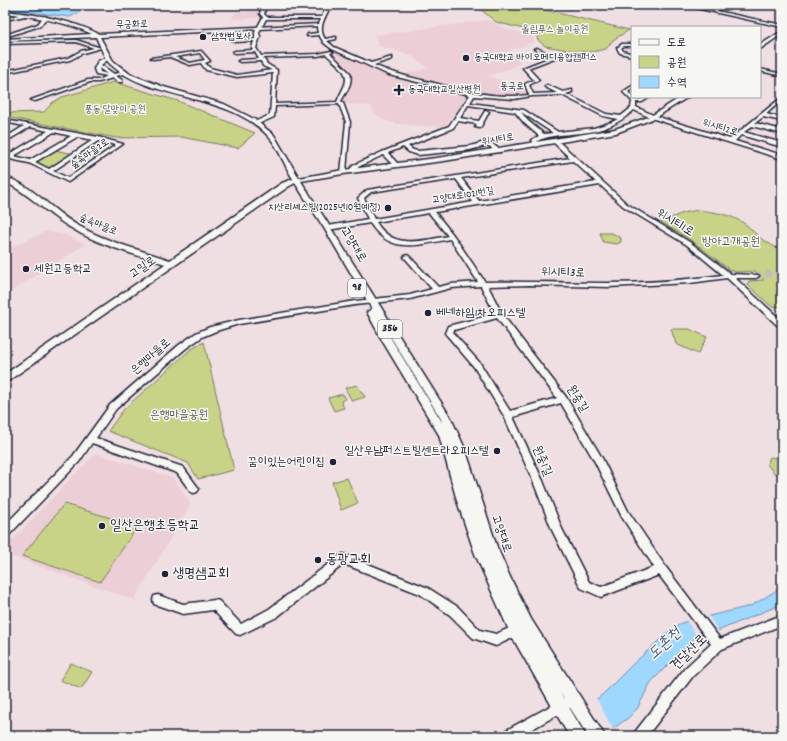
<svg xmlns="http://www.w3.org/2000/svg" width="787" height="741" viewBox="0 0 787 741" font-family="Dekko,'Poor Story',sans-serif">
<rect width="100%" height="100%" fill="#f0dfe2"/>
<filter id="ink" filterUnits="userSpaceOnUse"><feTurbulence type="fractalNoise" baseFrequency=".025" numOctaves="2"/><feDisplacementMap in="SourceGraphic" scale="8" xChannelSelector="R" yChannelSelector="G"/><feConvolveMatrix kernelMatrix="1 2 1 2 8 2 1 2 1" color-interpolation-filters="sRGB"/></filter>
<g filter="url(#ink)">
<g fill="#eccfd6">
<path d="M 261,10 L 260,14 L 262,18 L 231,19 L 236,12 Z"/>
<path d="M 488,20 L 508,30 L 532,35 L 535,42 L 507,51 L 521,61 L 512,68 L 487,76 L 521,86 L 529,94 L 525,96 L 472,93 L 401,75 L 428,68 L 410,55 L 378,46 L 375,35 Z"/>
<path d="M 338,52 L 377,71 L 468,95 L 446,125 L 430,127 L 397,124 L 384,120 L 374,113 L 371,106 L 343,104 L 341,101 L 351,86 L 352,81 L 350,70 L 335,61 L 331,55 Z"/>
<path d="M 47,231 L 66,235 L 86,244 L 16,288 L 5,297 L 5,250 Z"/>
<path d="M 96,453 L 173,478 L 191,504 L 134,600 L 5,554 L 5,548 L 69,480 Z"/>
</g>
<g fill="#c9d387" stroke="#767a61">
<path d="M 475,5 L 524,5 L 629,30 L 613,40 L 606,49 L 592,52 L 574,51 L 545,46 L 538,40 L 535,32 L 496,22 Z"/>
<path d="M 114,82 L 178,101 L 255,133 L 238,148 L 181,137 L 116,138 L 5,117 L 5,113 L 44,112 L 52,103 L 62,97 Z"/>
<path d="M 55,150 L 74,154 L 51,169 L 36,163 Z"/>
<path d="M 698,210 C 714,212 731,214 745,224 C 751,228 756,235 763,240 C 769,244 776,247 782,251 L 782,306 L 772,307 L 747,284 L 749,281 L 764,280 L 755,271 L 736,272 L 730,270 L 695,243 L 661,222 L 683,213 Z"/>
<path d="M 600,233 L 612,233 L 621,238 L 621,242 L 617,244 L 603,242 Z"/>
<path d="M 671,329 L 689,329 L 707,337 L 698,354 L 676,344 Z"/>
<path d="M 204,342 L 234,470 L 198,479 L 188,463 L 108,431 L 124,409 L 190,350 Z"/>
<path d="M 357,385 L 365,397 L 352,401 L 345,388 Z"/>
<path d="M 343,394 L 346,399 L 341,401 L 344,408 L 334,411 L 328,398 Z"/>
<path d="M 770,457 L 782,459 L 782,476 L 774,473 L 767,464 Z"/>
<path d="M 347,478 L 358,503 L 341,510 L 332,482 Z"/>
<path d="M 64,504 L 138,526 L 100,582 L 22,556 Z"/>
<path d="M 71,663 L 92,672 L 81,689 L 60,680 Z"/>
</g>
<g fill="#9fd8ff" stroke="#6d8fb1">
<path d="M 9,5 L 42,5 L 41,7 L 54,9 L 61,6 L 55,5 L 93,5 L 70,17 L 5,9 L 5,7 Z"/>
<path d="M 782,587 L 782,604 L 720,630 L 695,638 L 651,682 L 637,709 L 628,718 L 603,736 L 543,736 L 550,733 L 602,695 L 632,665 L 668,632 L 684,622 L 751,606 Z"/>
</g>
<g fill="#f0dfe2">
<path d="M 707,614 L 719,632 L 699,639 L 686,620 Z"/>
<path d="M 596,698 L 614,731 L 606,736 L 556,736 L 552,729 Z"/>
</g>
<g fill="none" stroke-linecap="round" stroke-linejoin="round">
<path stroke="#6d8fb1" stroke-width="1" d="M 5,20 L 14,18"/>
<path stroke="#c7b9c1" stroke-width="6" stroke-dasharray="6 3.5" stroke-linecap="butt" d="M 756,276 L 782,272"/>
<defs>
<g id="minor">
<path d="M 253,5 L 261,5 L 265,9 L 264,14 L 267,17 L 322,17 L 327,5 L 331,5 C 326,16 317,28 325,39 L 336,37 L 336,39 L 327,41 L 334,47 L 371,63 L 392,57 L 392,59 L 374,65 C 394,74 413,78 434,83 C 465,91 496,99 529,95 L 525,84 L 534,80 L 523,68 L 551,57 L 534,49 L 537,48 L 557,57 L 528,68 L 539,80 L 529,85 L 533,94 L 557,93 L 545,87 L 545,86 L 547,85 L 563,92 L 572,90 L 572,92 L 566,94 L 606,114 L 621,116 L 631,108 L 632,101 L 623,92 L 632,86 L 632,89 L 628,92 L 635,100 C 641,100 645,97 650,97 L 642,102 L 636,102 L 636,107 L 655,116 L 730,139 L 782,97 L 782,100 L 766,114 L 782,118 L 782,121 L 763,117 L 755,123 L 782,130 L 782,134 L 752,126 L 744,132 L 782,143 L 782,147 L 741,135 L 735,141 L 782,155 L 782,159 L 651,118 L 634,110 C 614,128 597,132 571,134 C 559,135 548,136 537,141 L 540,145 L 537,147 L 535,146 L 531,140 L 539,136 L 524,123 L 515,112 L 468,105 L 460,118 L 479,121 L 485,111 L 489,112 L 480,128 L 475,127 L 477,124 L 458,121 L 453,128 L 408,146 L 413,150 L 418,151 L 470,146 L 489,141 L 500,150 L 500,152 L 496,152 L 488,145 L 470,150 L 418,155 L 409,152 L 403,147 L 388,153 L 398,164 L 398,166 L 394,166 L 383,155 L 358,167 L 353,172 L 349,172 L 348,171 L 354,165 L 382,152 L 449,126 L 470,95 L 389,75 L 332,49 L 324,43 L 319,35 L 307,36 L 308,34 L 318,33 L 317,28 L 321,19 L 266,19 L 259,32 L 260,37 L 256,48 L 261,56 L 318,54 L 331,51 L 333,52 L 330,53 L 350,73 C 353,83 346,92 341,101 L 343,103 L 350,122 L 346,172 L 341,173 L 346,122 L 339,104 L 275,106 L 274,117 L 256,125 L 254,124 L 254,122 L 270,115 L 273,73 L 237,77 L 206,70 L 201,63 L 190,65 L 170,57 L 153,59 L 151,58 L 201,51 L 210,61 L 205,63 L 210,68 L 237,75 L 272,70 L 263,66 L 261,61 L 240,62 L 238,61 L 240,60 L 259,59 L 255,52 L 235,53 L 233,52 L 235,51 L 253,50 L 252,48 L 254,41 L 235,42 L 233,41 L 235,40 L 255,39 L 255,32 L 263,17 L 260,14 L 261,9 L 258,6 L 254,7 ZM 200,53 L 205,60 L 190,63 L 175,57 ZM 326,54 C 335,63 350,71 345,84 C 343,90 339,96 337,102 L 275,104 L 277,70 L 267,64 L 263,58 L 318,56 ZM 562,95 L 603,116 L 618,119 L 612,122 L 594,128 L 558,132 L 524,110 L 470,103 L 474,96 L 514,99 L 532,96 ZM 521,112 L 553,133 L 544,134 L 528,121 Z"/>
<path d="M 682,5 L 689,5 L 782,25 L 782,27 Z"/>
<path d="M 24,14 L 25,16 L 5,20 L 5,18 Z"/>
<path d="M 44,16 L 47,17 L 40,26 L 5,37 L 5,35 L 38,24 Z"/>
<path d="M 76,40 L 101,48 L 83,53 L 70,60 L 5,73 L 5,71 L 68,58 L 81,51 L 94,48 L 76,42 L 5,44 L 5,42 Z"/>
<path d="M 622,44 L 632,44 L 632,46 L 624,46 L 621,48 L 623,51 L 632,54 L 632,56 L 620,53 L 617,48 Z"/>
<path d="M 107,57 L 110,58 L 101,65 L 114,74 L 126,71 L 126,73 L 116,76 L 122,80 L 122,82 L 118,82 L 113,78 L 99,82 L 90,82 L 35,101 L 31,100 L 88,80 L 99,80 L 107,76 L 96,74 L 94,69 L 98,61 ZM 99,68 L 107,74 L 100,72 Z"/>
<path d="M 760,69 L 782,74 L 782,76 L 760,71 Z"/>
<path d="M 5,120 L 98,137 L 123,144 L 68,182 L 29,163 L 5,158 L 5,154 L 8,155 L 48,131 L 30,127 L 5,142 L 5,138 L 24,126 L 5,122 ZM 54,132 L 71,136 L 30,160 L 14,156 ZM 77,137 L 93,140 L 49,169 L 35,162 ZM 98,141 L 116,145 L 68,178 L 53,171 Z"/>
<path d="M 554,141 L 558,141 L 627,204 L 691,243 L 731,274 L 758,275 L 759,276 L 758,277 L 756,278 L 735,278 L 782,321 L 782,327 L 779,327 L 727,278 L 690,283 L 608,287 L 530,285 L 488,286 L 502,314 L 566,397 L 602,458 L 628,511 L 665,566 L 720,639 L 782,615 L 782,625 L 722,649 L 693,676 L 647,736 L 633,736 L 635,732 L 685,668 L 711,644 L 659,575 L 601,597 L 581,588 L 552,530 L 533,481 L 504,416 L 474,367 L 445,333 L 448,326 L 495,314 L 481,286 L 451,288 L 410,299 L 355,305 L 239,324 L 216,331 L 202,337 L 185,349 L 116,409 L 96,438 L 183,467 L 197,486 L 199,489 L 197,492 L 194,493 L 191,492 L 177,473 L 92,443 L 79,462 L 9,535 L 5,536 L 5,525 L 73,456 L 110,405 L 179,345 L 196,333 L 210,327 L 239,320 L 355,301 L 410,295 L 432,289 L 405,258 L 404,257 L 407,255 L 409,256 L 438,287 L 451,284 L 478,282 L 450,239 C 419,245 390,255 370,223 L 328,230 L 325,228 L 328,226 L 368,219 L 358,198 L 367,190 L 570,158 L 554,143 ZM 573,161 L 596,182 L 479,201 L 461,178 ZM 456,179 L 473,202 L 374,219 L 364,198 L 371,192 ZM 600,185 L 623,206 L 687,245 L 723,275 C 685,280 646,283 607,283 C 567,283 526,281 485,282 L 454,236 L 435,212 ZM 429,213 L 448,236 C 421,241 393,250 376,222 ZM 497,318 L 557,398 L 510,411 L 480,363 L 453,333 L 454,330 ZM 561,403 L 595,462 L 622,517 L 654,567 L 601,587 L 589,582 L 562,529 L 543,481 L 513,417 Z"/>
<path d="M 343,554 L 428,588 L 458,607 L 480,630 L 496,634 L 516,625 L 520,626 L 522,630 L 520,634 L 496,646 L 473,638 L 450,615 L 420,594 L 344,564 L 277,617 L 240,635 L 236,634 L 213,610 L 183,614 L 154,604 L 153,600 L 154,596 L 158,595 L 183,604 L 215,600 L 219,601 L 241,624 L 269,609 L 339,556 Z"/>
<path d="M 574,693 L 578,695 L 580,699 L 578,703 L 520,736 L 501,736 L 503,732 Z"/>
</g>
<g id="major">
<path d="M 5,11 C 38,15 69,19 99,34 L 321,24 L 319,26 L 100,37 L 113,61 L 130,74 L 164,87 L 224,104 L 254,119 L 274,135 L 299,178 L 343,170 L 444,157 L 615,129 L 651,116 L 681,97 L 688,97 L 655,118 L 616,133 L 444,161 L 343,174 L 301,181 L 451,418 L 466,451 L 497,547 L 510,577 L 531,619 L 605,736 L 588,736 L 560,692 L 586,736 L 569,736 L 511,635 L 475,554 L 457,501 L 439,435 L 383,342 L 367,312 L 372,309 L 324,228 L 295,183 L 288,187 L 5,383 L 5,374 L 165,264 C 134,254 101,246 73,229 C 49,216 30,194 5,182 L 5,177 C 33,185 53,212 79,226 C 107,242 140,250 170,260 L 282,183 L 293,179 C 285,167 278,146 269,137 C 229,92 151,102 110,64 C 104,58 100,45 96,37 L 5,41 L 5,39 L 92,34 C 64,21 35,17 5,13 ZM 387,331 L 441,419 L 442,422 L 393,342 Z"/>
<path d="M 782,31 L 782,34 L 760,49 L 760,45 Z"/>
</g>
</defs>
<use href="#minor" stroke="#22223b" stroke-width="3"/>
<use href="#major" stroke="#22223b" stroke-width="3"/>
<use href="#minor" fill="#f6f6f2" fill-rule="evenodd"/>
<use href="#major" fill="#f6f6f2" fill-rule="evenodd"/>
</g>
</g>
<g fill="#22223b" stroke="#f6f6f2" stroke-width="1.5">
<circle cx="203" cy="37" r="4"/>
<circle cx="466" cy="58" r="4"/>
<path d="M397 84h4v4h4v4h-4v4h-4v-4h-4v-4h4z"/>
<circle cx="388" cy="208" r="4"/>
<circle cx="26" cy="269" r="4"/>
<circle cx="428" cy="313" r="4"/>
<circle cx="497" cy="451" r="4"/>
<circle cx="333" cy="462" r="4"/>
<circle cx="102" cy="526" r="4"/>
<circle cx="318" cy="560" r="4"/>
<circle cx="165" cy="574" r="4"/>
</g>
<g text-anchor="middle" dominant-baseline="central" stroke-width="3" stroke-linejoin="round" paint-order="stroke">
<g font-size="10" fill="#22223b" stroke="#f6f6f2">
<text transform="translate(132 25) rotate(-2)">무궁화로</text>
<text transform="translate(512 87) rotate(1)">동국로</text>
<text transform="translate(720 128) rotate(17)">위시티2로</text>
<text transform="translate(498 140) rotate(-8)">위시티로</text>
<text transform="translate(90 154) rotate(-35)">숲속마을2로</text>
<text transform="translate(463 196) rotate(-9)">고양대로1021번길</text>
<text transform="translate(98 225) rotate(23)">숲속마을로</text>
</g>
<g font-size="10" fill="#545752" stroke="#f6f6f2">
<text x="555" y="30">올림푸스 놀이공원</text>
<text x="115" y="110">풍동 달맞이 공원</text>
</g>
<g font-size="10" fill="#22223b" stroke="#f6f6f2" text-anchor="start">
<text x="211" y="37">삼학법보사</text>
<text x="474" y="58">동국대학교 바이오메디융합캠퍼스</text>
<text x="408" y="90">동국대학교일산병원</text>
<text x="380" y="208" text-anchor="end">지산리셰스빌(2025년10월예정)</text>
</g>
<g fill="#f6f6f2" stroke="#626272" stroke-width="1">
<rect x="348" y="279" width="18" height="18" rx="3"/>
<rect x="378" y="320" width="24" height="18" rx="3"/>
</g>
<g font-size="11" font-weight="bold" fill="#22223b">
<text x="357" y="288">98</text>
<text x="390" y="329">356</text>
</g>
<g font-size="12" fill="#22223b" stroke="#f6f6f2">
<text transform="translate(675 223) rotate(32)">위시티1로</text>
<text transform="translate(353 245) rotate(59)">고양대로</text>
<text transform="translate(143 268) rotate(-35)">고일로</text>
<text transform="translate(563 273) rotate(2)">위시티3로</text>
<text transform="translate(151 357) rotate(-41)">은행마을로</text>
<text transform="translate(577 399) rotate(58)">원중길</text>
<text transform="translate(542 461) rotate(67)">원중1길</text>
<text transform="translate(501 534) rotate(71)">고양대로</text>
</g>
<g font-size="12" fill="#545752" stroke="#f6f6f2">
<text x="731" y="242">방아고개공원</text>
<text x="179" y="415">은행마을공원</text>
</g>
<g font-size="12" fill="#22223b" stroke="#f6f6f2" text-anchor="start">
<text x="34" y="269">세원고등학교</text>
<text x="436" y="313">베네하임1차오피스텔</text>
<text x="489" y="451" text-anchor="end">일산우남퍼스트빌센트라오피스텔</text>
<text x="325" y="462" text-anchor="end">꿈이있는어린이집</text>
</g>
<g font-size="14" fill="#22223b" stroke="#f6f6f2" text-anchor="start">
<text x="110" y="526">일산은행초등학교</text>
<text x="326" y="560">동광교회</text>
<text x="173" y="574">생명샘교회</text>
</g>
<g font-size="14" fill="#22223b" stroke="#f6f6f2">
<text transform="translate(689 653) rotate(-44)">견달산로</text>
</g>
<g font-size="16" font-style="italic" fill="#485976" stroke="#f6f6f2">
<text transform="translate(665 644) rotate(-43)">도촌천</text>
</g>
</g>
<rect width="787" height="741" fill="none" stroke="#f6f6f2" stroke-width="20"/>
<rect x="10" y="10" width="767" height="721" fill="none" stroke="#22223b" stroke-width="1.5" filter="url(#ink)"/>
<rect x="631" y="26" width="130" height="72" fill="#f6f6f2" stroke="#a1a1a9"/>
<rect x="639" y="39" width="20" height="6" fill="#f6f6f2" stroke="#a1a1a9"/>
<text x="667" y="46" font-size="12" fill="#22223b">도로</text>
<rect x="639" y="56" width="20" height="12" fill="#c9d387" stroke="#a1a1a9"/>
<text x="667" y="66" font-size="12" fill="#22223b">공원</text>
<rect x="639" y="76" width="20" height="12" fill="#9fd8ff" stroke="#a1a1a9"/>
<text x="667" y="86" font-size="12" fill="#22223b">수역</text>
</svg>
